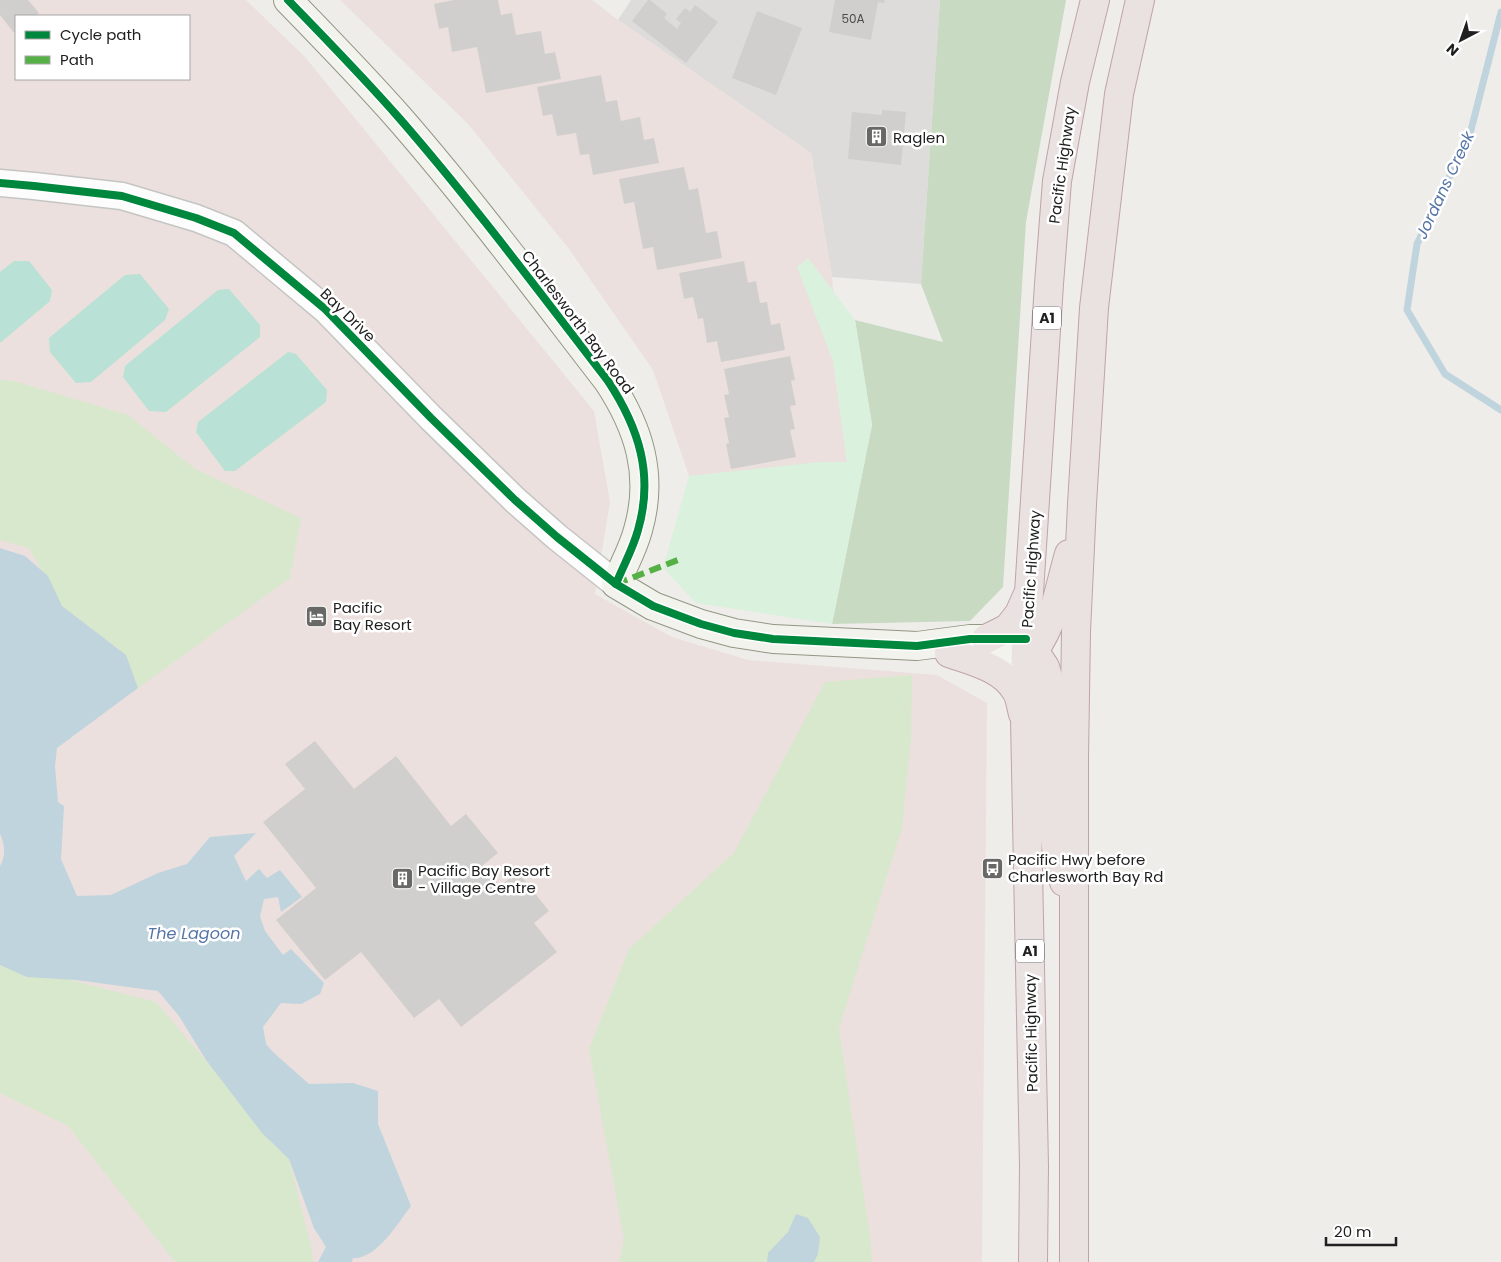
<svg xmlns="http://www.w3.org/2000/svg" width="1501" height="1262" viewBox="0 0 1501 1262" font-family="Poppins,sans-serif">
<rect width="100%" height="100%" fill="#eeedea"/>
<path fill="#dddcdb" d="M 631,0 L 940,0 L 921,284 L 832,277 L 811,153 L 618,20 Z"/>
<g fill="#ebe0dd" fill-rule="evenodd">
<path d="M 0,0 L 246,0 L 305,57 L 594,411 L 610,502 L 595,594 L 672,637 L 748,660 L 937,675 L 987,703 L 982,1262 L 0,1262 ZM 16,16 L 189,16 L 189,79 L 16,79 Z"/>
<path d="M 340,0 L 592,0 L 618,20 L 811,153 L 832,277 L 847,462 L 689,476 L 653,370 L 569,249 L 468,124 Z"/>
</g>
<g fill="#d7e8cc">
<path d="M 0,380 L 14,381 L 128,415 L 195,469 L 301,518 L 290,578 L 138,688 L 126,655 L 62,606 L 29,548 L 0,540 Z"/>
<path d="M 912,675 L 911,738 L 902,828 L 839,1028 L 870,1237 L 872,1262 L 619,1262 L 624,1239 L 589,1049 L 629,949 L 734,853 L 825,682 Z"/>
<path d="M 0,962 L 156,1002 L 289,1159 L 312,1250 L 313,1262 L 175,1262 L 68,1126 L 0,1093 Z"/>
</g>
<path fill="#c8dac2" d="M 940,0 L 1066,0 L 1026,222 L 1003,587 L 970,621 L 832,624 L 872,425 L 855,320 L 943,342 L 921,284 Z"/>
<path fill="#daf1dd" d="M 808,258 L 855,320 L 872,425 L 832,624 L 696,603 L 663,568 L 689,476 L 819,462 L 847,462 L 833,361 L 797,267 Z"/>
<g fill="#b9e1d5">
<path d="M 14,261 L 29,261 L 52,290 L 50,301 L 0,343 L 0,272 Z"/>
<path d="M 140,274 L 169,309 L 165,320 L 91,382 L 76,383 L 50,352 L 49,338 L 125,275 Z"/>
<path d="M 229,289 L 260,325 L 260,337 L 166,412 L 149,411 L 123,377 L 125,366 L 218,290 Z"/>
<path d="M 288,352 L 296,354 L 327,390 L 326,402 L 235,471 L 225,471 L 196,432 L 198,422 Z"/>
</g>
<g fill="#c0d4de">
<path d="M 0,548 L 25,556 L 48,576 L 62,606 L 126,655 L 138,688 L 57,748 L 55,766 L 58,802 L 64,806 L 61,859 L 77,896 L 111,895 L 158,873 L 187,864 L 210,837 L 256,833 L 234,856 L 246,881 L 259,869 L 267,878 L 280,870 L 302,897 L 281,912 L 278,897 L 264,899 L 260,916 L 265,931 L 283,955 L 291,949 L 324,983 L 320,994 L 301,1004 L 281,1003 L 263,1027 L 266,1044 L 274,1053 L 309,1084 L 353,1083 L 378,1091 L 378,1124 L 411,1206 C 399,1222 376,1260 353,1258 L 352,1262 L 318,1262 L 326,1247 L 314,1228 L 289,1159 L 262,1133 L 206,1060 L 179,1016 L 158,991 L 76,980 L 27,977 L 0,965 L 0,866 C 6,856 5,844 0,834 Z"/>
<path d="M 796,1214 L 808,1218 L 820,1237 L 818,1254 L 814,1262 L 767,1262 L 768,1253 L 788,1232 Z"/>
</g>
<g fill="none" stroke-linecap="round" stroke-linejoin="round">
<path stroke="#c0d4de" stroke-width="7" d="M 1501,12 L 1470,134 L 1417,244 L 1407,310 L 1445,374 L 1501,410"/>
</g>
<g fill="#d1cfcd">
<path d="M 0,0 L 28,0 L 39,13 L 35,16 L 16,16 L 16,31 L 14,33 L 0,15 Z"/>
<path d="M 454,0 L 498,0 L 501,15 L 512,13 L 516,35 L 541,31 L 545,54 L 555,52 L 561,79 L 486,93 L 477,47 L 452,52 L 448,27 L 439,29 L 434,4 Z"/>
<path d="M 648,0 L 650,0 L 667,14 L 664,18 L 677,29 L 681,23 L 676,19 L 685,8 L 690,12 L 695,5 L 718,22 L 686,63 L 632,21 Z"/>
<path d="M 835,0 L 885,0 L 884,3 L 878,2 L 871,40 L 829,32 Z"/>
<path d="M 757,11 L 802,28 L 776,95 L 732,78 Z"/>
<path d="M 601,75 L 606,102 L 617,100 L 621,121 L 640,117 L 644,140 L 654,138 L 659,163 L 593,175 L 589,154 L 580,155 L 576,133 L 557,136 L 552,114 L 543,116 L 537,87 Z"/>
<path d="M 882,110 L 906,112 L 901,165 L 848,159 L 852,112 L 882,115 Z"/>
<path d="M 684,167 L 689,190 L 698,188 L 706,233 L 717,231 L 722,258 L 657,270 L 653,247 L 643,249 L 634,202 L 624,204 L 619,179 Z"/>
<path d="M 744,261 L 748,283 L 756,281 L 760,303 L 767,302 L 771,325 L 780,323 L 785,350 L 721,362 L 717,341 L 707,343 L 703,318 L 698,319 L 693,297 L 684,299 L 679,273 Z"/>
<path d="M 790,356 L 795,380 L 791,381 L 796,405 L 790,406 L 795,429 L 790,430 L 796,457 L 731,469 L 726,444 L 729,443 L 724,418 L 729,417 L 724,395 L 729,394 L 724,369 Z"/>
<path d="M 315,741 L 354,789 L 396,756 L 451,826 L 466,814 L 498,853 L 483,865 L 500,886 L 518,872 L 549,911 L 534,923 L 557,952 L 461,1027 L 439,999 L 414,1018 L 361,952 L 325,980 L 276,920 L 316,888 L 263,822 L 305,789 L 285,764 Z"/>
</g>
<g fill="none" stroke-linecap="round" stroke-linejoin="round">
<defs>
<path id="street" d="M 0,183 L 34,186 L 122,196 L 196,218 L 234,233 L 325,309 L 431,418 L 515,500 L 557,537 L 616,584"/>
<g id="secondary">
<path d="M 288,0 C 326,39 364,78 400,119 C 473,203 540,293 608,381 C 639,428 654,475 638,530 C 633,549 623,566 616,584 L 653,606 L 701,624 L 734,633 L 773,639 L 917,646 L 970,639 L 1011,639"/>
<path d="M 965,656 L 1026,660"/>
</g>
<g id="highway">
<path d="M 986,639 L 1008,628 L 1019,614 L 1027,596"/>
<path d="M 1026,639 L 1045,667 L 1050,683 C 1056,748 1044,819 1064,882"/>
<path d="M 949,653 C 972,661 1003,668 1016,691 C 1020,697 1021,707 1023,714"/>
<path d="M 1026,660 C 1054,631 1058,591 1069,554"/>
<path d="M 1033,1262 L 1034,1166 L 1025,720 L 1026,639 L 1049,284 L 1057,181 L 1075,82 L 1095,0"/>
<path d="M 1074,1262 L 1074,758 L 1076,632 L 1082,504 L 1094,308 L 1119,94 L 1140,0"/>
</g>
</defs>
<use href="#street" stroke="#c5c5c4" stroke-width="29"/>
<use href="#secondary" stroke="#939683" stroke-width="30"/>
<use href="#highway" stroke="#c0a3a9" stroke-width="30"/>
<use href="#street" stroke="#fcfcfc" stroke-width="26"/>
<use href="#secondary" stroke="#f2f3ed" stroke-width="28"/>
<use href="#highway" stroke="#eae1e1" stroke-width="28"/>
<path stroke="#55b145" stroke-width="6" stroke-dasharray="12 6" stroke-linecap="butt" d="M 616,584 L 683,558"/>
<defs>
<g id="cycleway">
<path d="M 288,0 C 326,39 364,78 400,119 C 473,203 540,293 608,381 C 639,428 654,475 638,530 C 633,549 623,566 616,584"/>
<path d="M 0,183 L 34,186 L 122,196 L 196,218 L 234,233 L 325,309 L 431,418 L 515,500 L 557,537 L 616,584 L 653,606 L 701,624 L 734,633 L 773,639 L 917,646 L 970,639 L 1026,639"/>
</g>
</defs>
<use href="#cycleway" stroke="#fff" stroke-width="11"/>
<use href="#cycleway" stroke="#00873e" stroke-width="8"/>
</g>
<defs>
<symbol id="building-square" viewBox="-11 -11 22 22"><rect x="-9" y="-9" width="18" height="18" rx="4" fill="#686867" stroke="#fff"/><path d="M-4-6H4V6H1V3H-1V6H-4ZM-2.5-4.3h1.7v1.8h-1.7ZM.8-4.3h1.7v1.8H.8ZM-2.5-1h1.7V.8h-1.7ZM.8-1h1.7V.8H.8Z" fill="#fff"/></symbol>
<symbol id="hotel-square" viewBox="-11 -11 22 22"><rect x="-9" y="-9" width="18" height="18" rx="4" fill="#686867" stroke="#fff"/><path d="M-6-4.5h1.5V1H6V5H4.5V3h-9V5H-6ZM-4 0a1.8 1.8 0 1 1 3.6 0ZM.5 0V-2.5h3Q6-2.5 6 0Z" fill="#fff"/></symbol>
<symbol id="bus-square" viewBox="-11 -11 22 22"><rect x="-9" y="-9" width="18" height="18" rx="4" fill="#686867" stroke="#fff"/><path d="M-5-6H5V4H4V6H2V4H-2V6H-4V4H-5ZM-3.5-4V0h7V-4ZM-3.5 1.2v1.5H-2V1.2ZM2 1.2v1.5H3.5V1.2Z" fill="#fff"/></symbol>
</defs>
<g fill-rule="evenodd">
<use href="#building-square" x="864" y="124" width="25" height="25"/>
<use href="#hotel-square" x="304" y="604" width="25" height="25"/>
<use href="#bus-square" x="980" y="856" width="25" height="25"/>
<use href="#building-square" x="390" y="866" width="25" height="25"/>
</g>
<g text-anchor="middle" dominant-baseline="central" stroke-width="5" stroke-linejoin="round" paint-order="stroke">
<g font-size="12" fill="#4c4c4b">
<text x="853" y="18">50A</text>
</g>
<g fill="#fff" stroke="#636363" stroke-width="1">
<rect x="1033" y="306.5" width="28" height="23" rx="4"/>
<rect x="1016" y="939.5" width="28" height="23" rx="4"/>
</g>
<g font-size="14" font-weight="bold" fill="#202020">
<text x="1047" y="318">A1</text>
<text x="1030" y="951">A1</text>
</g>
<g font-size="15" fill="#202020" stroke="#fff" text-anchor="start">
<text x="893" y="137">Raglen</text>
<text x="333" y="607">Pacific<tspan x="333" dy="17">Bay Resort</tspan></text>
<text x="1008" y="859">Pacific Hwy before<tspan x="1008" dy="17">Charlesworth Bay Rd</tspan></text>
<text x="418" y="870">Pacific Bay Resort<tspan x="418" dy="17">- Village Centre</tspan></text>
</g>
<g font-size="15" fill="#202020" stroke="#fff">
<text transform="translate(1062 165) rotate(-82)">Pacific Highway</text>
<text transform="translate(348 315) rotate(44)">Bay Drive</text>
<text transform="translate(578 322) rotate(53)">Charlesworth Bay Road</text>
<text transform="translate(1031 569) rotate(-86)">Pacific Highway</text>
<text transform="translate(1031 1033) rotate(-91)">Pacific Highway</text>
</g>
<g font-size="16" font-style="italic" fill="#5574a7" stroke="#fff">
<text transform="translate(1445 185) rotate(-65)">Jordans Creek</text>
<text x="194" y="933">The Lagoon</text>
</g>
</g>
<rect x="15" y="15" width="175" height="65" fill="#ffffff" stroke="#a6a6a6"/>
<rect x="25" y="31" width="25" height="8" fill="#00873e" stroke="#a6a6a6"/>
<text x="60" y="40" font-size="15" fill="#202020">Cycle path</text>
<rect x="25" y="56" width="25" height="8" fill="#55b145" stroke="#a6a6a6"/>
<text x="60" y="65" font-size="15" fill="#202020">Path</text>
<g transform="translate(1461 40) rotate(221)" stroke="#ffffff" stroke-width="4" paint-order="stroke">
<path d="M0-4L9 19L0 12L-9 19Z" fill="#202020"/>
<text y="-8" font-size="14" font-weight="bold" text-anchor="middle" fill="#202020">N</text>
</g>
<path d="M1326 1237v8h70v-8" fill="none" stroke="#202020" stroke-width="2.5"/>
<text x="1334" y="1237" font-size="15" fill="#202020" stroke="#ffffff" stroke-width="4" paint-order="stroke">20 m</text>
</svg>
